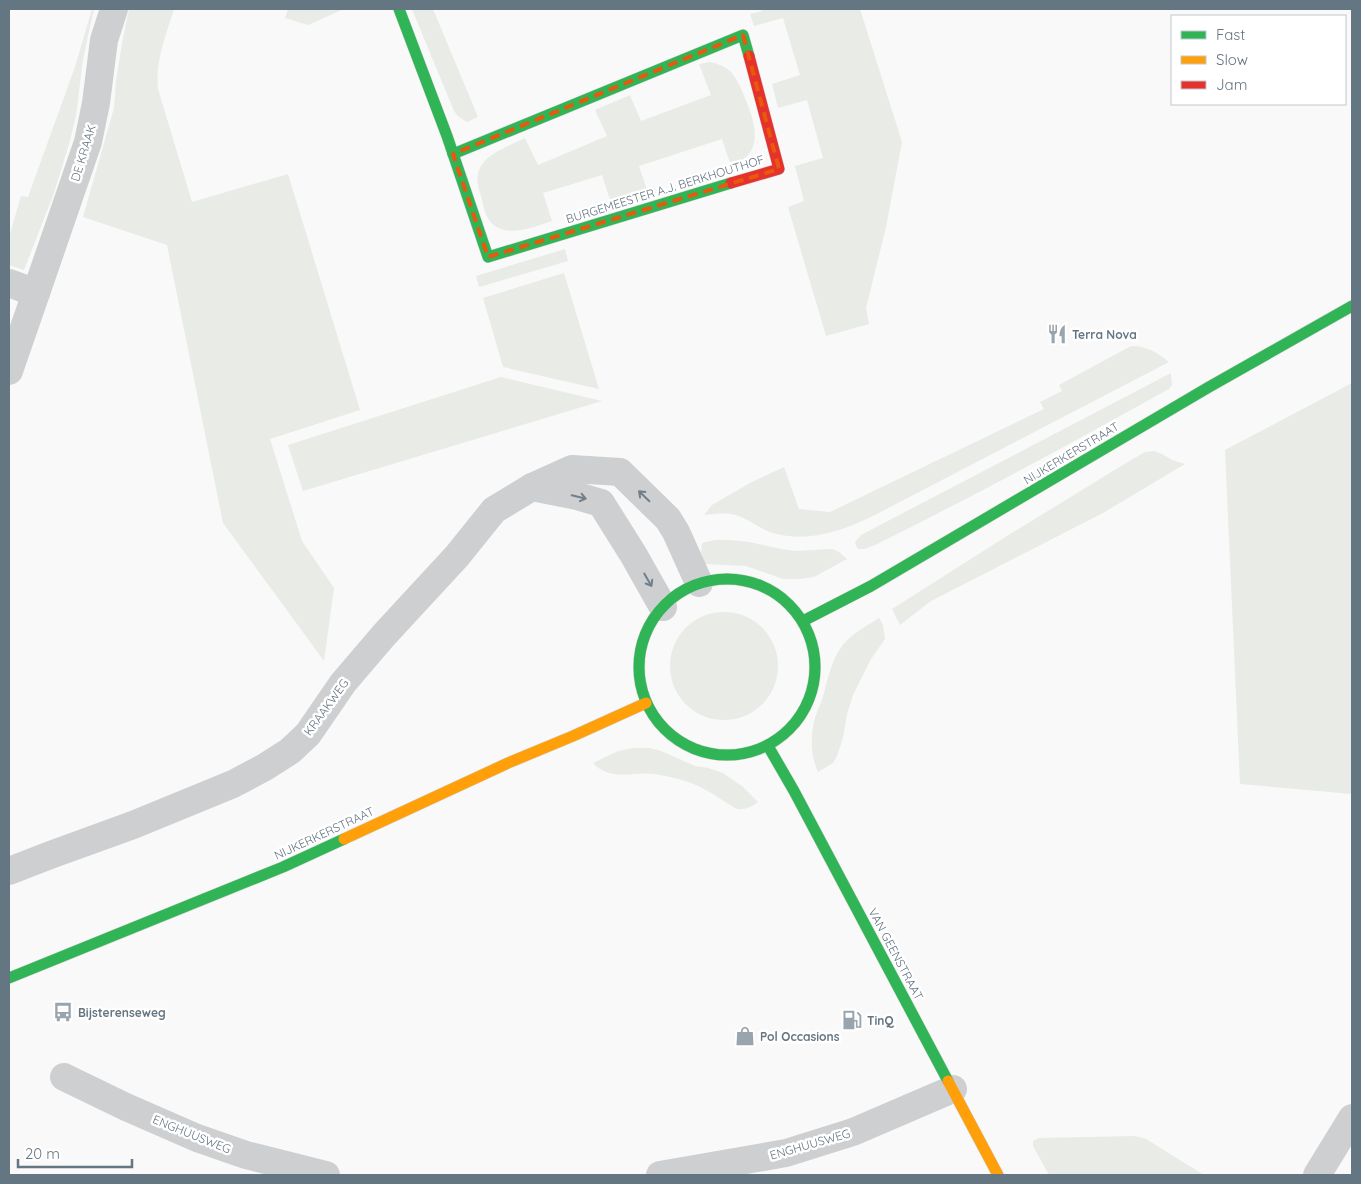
<svg xmlns="http://www.w3.org/2000/svg" width="1361" height="1184" viewBox="0 0 1361 1184" font-family="Quicksand,sans-serif">
<rect width="100%" height="100%" fill="#f9f9f9"/>
<g fill="#e8ebe6">
<path d="M 92,9 L 94,9 L 83,59 L 76,116 L 69,144 L 54,193 L 24,270 L 9,265 L 9,237 L 21,196 L 28,197 L 75,67 Z"/>
<path d="M 129,9 L 174,9 C 166,36 155,60 158,89 L 192,202 L 288,174 L 360,410 L 270,439 L 302,541 L 334,588 L 324,661 L 223,523 L 167,245 L 83,217 L 114,108 L 116,81 L 122,43 Z"/>
<path d="M 288,9 L 344,9 L 308,25 L 285,18 Z"/>
<path d="M 412,9 L 433,9 L 478,117 L 467,122 L 458,116 L 454,111 Z"/>
<path d="M 761,9 L 860,9 L 902,142 L 886,227 L 866,308 L 869,324 L 826,336 L 788,207 L 804,201 L 795,166 L 823,158 L 807,100 L 778,108 L 772,84 L 800,75 L 783,18 L 754,26 L 750,14 L 762,11 Z"/>
<path d="M 710,62 C 718,64 725,66 731,72 C 737,79 741,88 744,96 C 756,123 765,154 731,166 L 722,139 L 639,166 L 648,193 L 611,203 L 602,175 L 543,193 L 552,221 C 534,227 501,241 488,218 C 484,212 483,203 481,196 C 477,184 475,174 483,163 C 491,152 513,144 525,138 L 538,165 L 607,136 L 595,110 L 630,95 L 641,121 L 711,95 L 699,64 Z"/>
<path d="M 565,249 L 568,261 L 479,287 L 476,276 Z"/>
<path d="M 564,273 L 599,389 L 503,367 L 483,298 Z"/>
<path d="M 1131,346 C 1146,346 1157,352 1169,362 L 873,516 C 842,531 808,543 773,533 C 760,529 743,515 731,514 C 722,513 713,514 704,515 L 712,505 L 750,483 L 784,467 L 799,509 L 830,512 L 1044,409 L 1040,402 L 1062,391 L 1059,385 Z"/>
<path d="M 1171,373 L 1172,385 L 1169,389 C 1072,443 974,496 875,545 L 864,549 L 858,549 L 856,546 L 855,542 L 861,535 Z"/>
<path d="M 501,377 L 602,401 L 303,491 L 288,445 Z"/>
<path d="M 1352,383 L 1352,794 L 1240,784 L 1225,450 Z"/>
<path d="M 1154,451 L 1162,454 L 1172,460 L 1185,464 L 1103,513 L 931,601 L 900,625 L 892,609 L 1007,536 L 1126,463 L 1145,452 Z"/>
<path d="M 715,540 L 729,540 L 749,542 L 781,549 L 795,551 L 832,549 L 839,552 L 847,559 L 814,577 L 799,579 L 783,579 L 746,566 L 705,564 L 701,552 L 702,543 Z"/>
<circle cx="724" cy="666" r="54"/>
<path d="M 879,618 L 883,625 L 885,639 L 871,659 L 853,695 L 847,714 L 843,738 L 837,756 L 833,763 L 818,772 C 810,755 810,733 816,715 C 818,709 821,703 823,697 C 828,679 831,661 842,646 C 851,634 867,626 879,618 Z"/>
<path d="M 633,748 L 650,748 L 661,751 L 695,766 L 708,768 L 723,773 L 743,787 L 758,802 C 751,807 745,810 737,809 C 724,802 713,793 700,787 C 687,780 670,777 655,774 C 633,771 610,782 593,763 L 618,751 Z"/>
<path d="M 1135,1136 L 1146,1139 L 1204,1175 L 1049,1175 L 1033,1146 L 1033,1141 L 1039,1138 Z"/>
</g>
<g fill="none" stroke-linecap="round" stroke-linejoin="round">
<defs>
<g id="fast">
<path d="M 399,9 L 447,136 L 488,257 L 731,183"/>
<path d="M 453,154 L 743,35 L 749,56"/>
<circle cx="727" cy="667" r="88"/>
<path d="M 803,621 L 871,586 L 1209,387 L 1352,306"/>
<path d="M 768,746 L 794,791 L 948,1081"/>
<path d="M 9,978 L 283,867 L 344,839"/>
</g>
<g id="slow">
<path d="M 344,839 L 508,763 L 573,736 L 646,703"/>
<path d="M 948,1081 L 998,1175"/>
</g>
<path id="jam" d="M 731,183 L 779,169 L 749,56"/>
</defs>
<use href="#fast" stroke="#d5d6d7" stroke-width="12"/>
<use href="#slow" stroke="#d5d6d7" stroke-width="12"/>
<use href="#jam" stroke="#d5d6d7" stroke-width="12"/>
<g stroke="#cecfd0" stroke-width="28">
<path d="M 9,283 L 36,293 L 9,371"/>
<path d="M 36,293 L 88,142 L 96,103 L 104,40 L 114,9"/>
<path d="M 532,487 L 577,496 L 601,503 L 633,554 L 663,607"/>
<path d="M 9,871 L 53,854 L 133,825 L 233,784 L 265,767 L 290,751 L 308,734 L 343,683 L 384,635 L 457,556 L 494,510 L 532,487 L 572,469 L 620,472 L 668,519 L 676,532 L 699,583"/>
<path d="M 64,1077 L 126,1107 L 197,1138 L 246,1155 L 326,1175"/>
<path d="M 660,1175 L 786,1153 L 853,1132 L 953,1089"/>
<path d="M 1317,1175 L 1352,1118"/>
</g>
<use href="#fast" stroke="#30b455" stroke-width="11"/>
<use href="#slow" stroke="#ff9f0a" stroke-width="11"/>
<use href="#jam" stroke="#e5322d" stroke-width="11"/>
</g>
<defs><path id="oneway-shaft" d="M-6 0H5M1.5-3L5.5 0L1.5 3" fill="none" stroke-width="1.6" stroke-linecap="round" stroke-linejoin="round" transform="scale(1.25)"/></defs>
<g stroke="#707f8b">
<use href="#oneway-shaft" transform="translate(644 496) rotate(-136)"/>
<use href="#oneway-shaft" transform="translate(579 497) rotate(14)"/>
<use href="#oneway-shaft" transform="translate(648 580) rotate(60)"/>
</g>
<path fill="none" stroke="#e8590c" stroke-width="4" stroke-dasharray="10 6" stroke-linejoin="round" d="M 743,35 L 779,169 L 488,257 L 453,154 Z"/>
<defs>
<symbol id="restaurant-bare" viewBox="-9 -9 18 18"><path d="M-5-6h1v4h1v-4h1v4h1v-4h1v5L-1.5 .5V6h-2V.5L-5-1ZM5-6V6H3V1.5H1.5Q1.5-4 5-6Z" fill="#99a4ac" stroke="#fff" stroke-width="2.5" paint-order="stroke"/></symbol>
<symbol id="bus-bare" viewBox="-9 -9 18 18"><path d="M-5-6H5V4H4V6H2V4H-2V6H-4V4H-5ZM-3.5-4V0h7V-4ZM-3.5 1.2v1.5H-2V1.2ZM2 1.2v1.5H3.5V1.2Z" fill="#99a4ac" stroke="#fff" stroke-width="2.5" paint-order="stroke"/></symbol>
<symbol id="fuel-bare" viewBox="-9 -9 18 18"><path d="M-5.5-6h7V0h2V4h1.3V-2.5L3-4.5l.8-.8L6-3V5H2.5V1h-1V6h-7ZM-4.2-4.7v3.2H.2V-4.7Z" fill="#99a4ac" stroke="#fff" stroke-width="2.5" paint-order="stroke"/></symbol>
<symbol id="shop-bare" viewBox="-9 -9 18 18"><path d="M-5-2.5h2.3a2.7 3.5 0 0 1 5.4 0H5L5.5 6h-11ZM-1.5-2.5h3a1.5 2.3 0 0 0-3 0Z" fill="#99a4ac" stroke="#fff" stroke-width="2.5" paint-order="stroke"/></symbol>
</defs>
<g fill-rule="evenodd">
<use href="#restaurant-bare" x="1043" y="320" width="28" height="28"/>
<use href="#bus-bare" x="49" y="998" width="28" height="28"/>
<use href="#fuel-bare" x="838" y="1006" width="28" height="28"/>
<use href="#shop-bare" x="731" y="1022" width="28" height="28"/>
</g>
<g text-anchor="middle" dominant-baseline="central" stroke-width="5" stroke-linejoin="round" paint-order="stroke">
<g font-size="12" fill="#657683" stroke="#fff">
<text transform="translate(83 153) rotate(-73)">DE KRAAK</text>
<text transform="translate(665 189) rotate(-17)">BURGEMEESTER A.J. BERKHOUTHOF</text>
<text transform="translate(1071 453) rotate(-31)">NIJKERKERSTRAAT</text>
<text transform="translate(326 707) rotate(-54)">KRAAKWEG</text>
<text transform="translate(324 833) rotate(-25)">NIJKERKERSTRAAT</text>
<text transform="translate(896 954) rotate(62)">VAN GEENSTRAAT</text>
<text transform="translate(192 1134) rotate(22)">ENGHUUSWEG</text>
<text transform="translate(810 1144) rotate(-16)">ENGHUUSWEG</text>
</g>
<g font-size="12" font-weight="bold" fill="#657683" stroke="#fff" text-anchor="start">
<text x="1072" y="334">Terra Nova</text>
<text x="78" y="1012">Bijsterenseweg</text>
<text x="867" y="1020">TinQ</text>
<text x="760" y="1036">Pol Occasions</text>
</g>
</g>
<rect width="1361" height="1184" fill="none" stroke="#657683" stroke-width="20"/>
<rect x="1171" y="15" width="175" height="90" fill="#ffffff" stroke="#c1c8cd"/>
<rect x="1181" y="31" width="25" height="8" fill="#30b455" stroke="#c1c8cd"/>
<text x="1216" y="40" font-size="15" fill="#657683">Fast</text>
<rect x="1181" y="56" width="25" height="8" fill="#ff9f0a" stroke="#c1c8cd"/>
<text x="1216" y="65" font-size="15" fill="#657683">Slow</text>
<rect x="1181" y="81" width="25" height="8" fill="#e5322d" stroke="#c1c8cd"/>
<text x="1216" y="90" font-size="15" fill="#657683">Jam</text>
<path d="M18 1159v8h114v-8" fill="none" stroke="#657683" stroke-width="2.5"/>
<text x="25" y="1159" font-size="15" fill="#657683" stroke="#ffffff" stroke-width="4" paint-order="stroke">20 m</text>
</svg>
